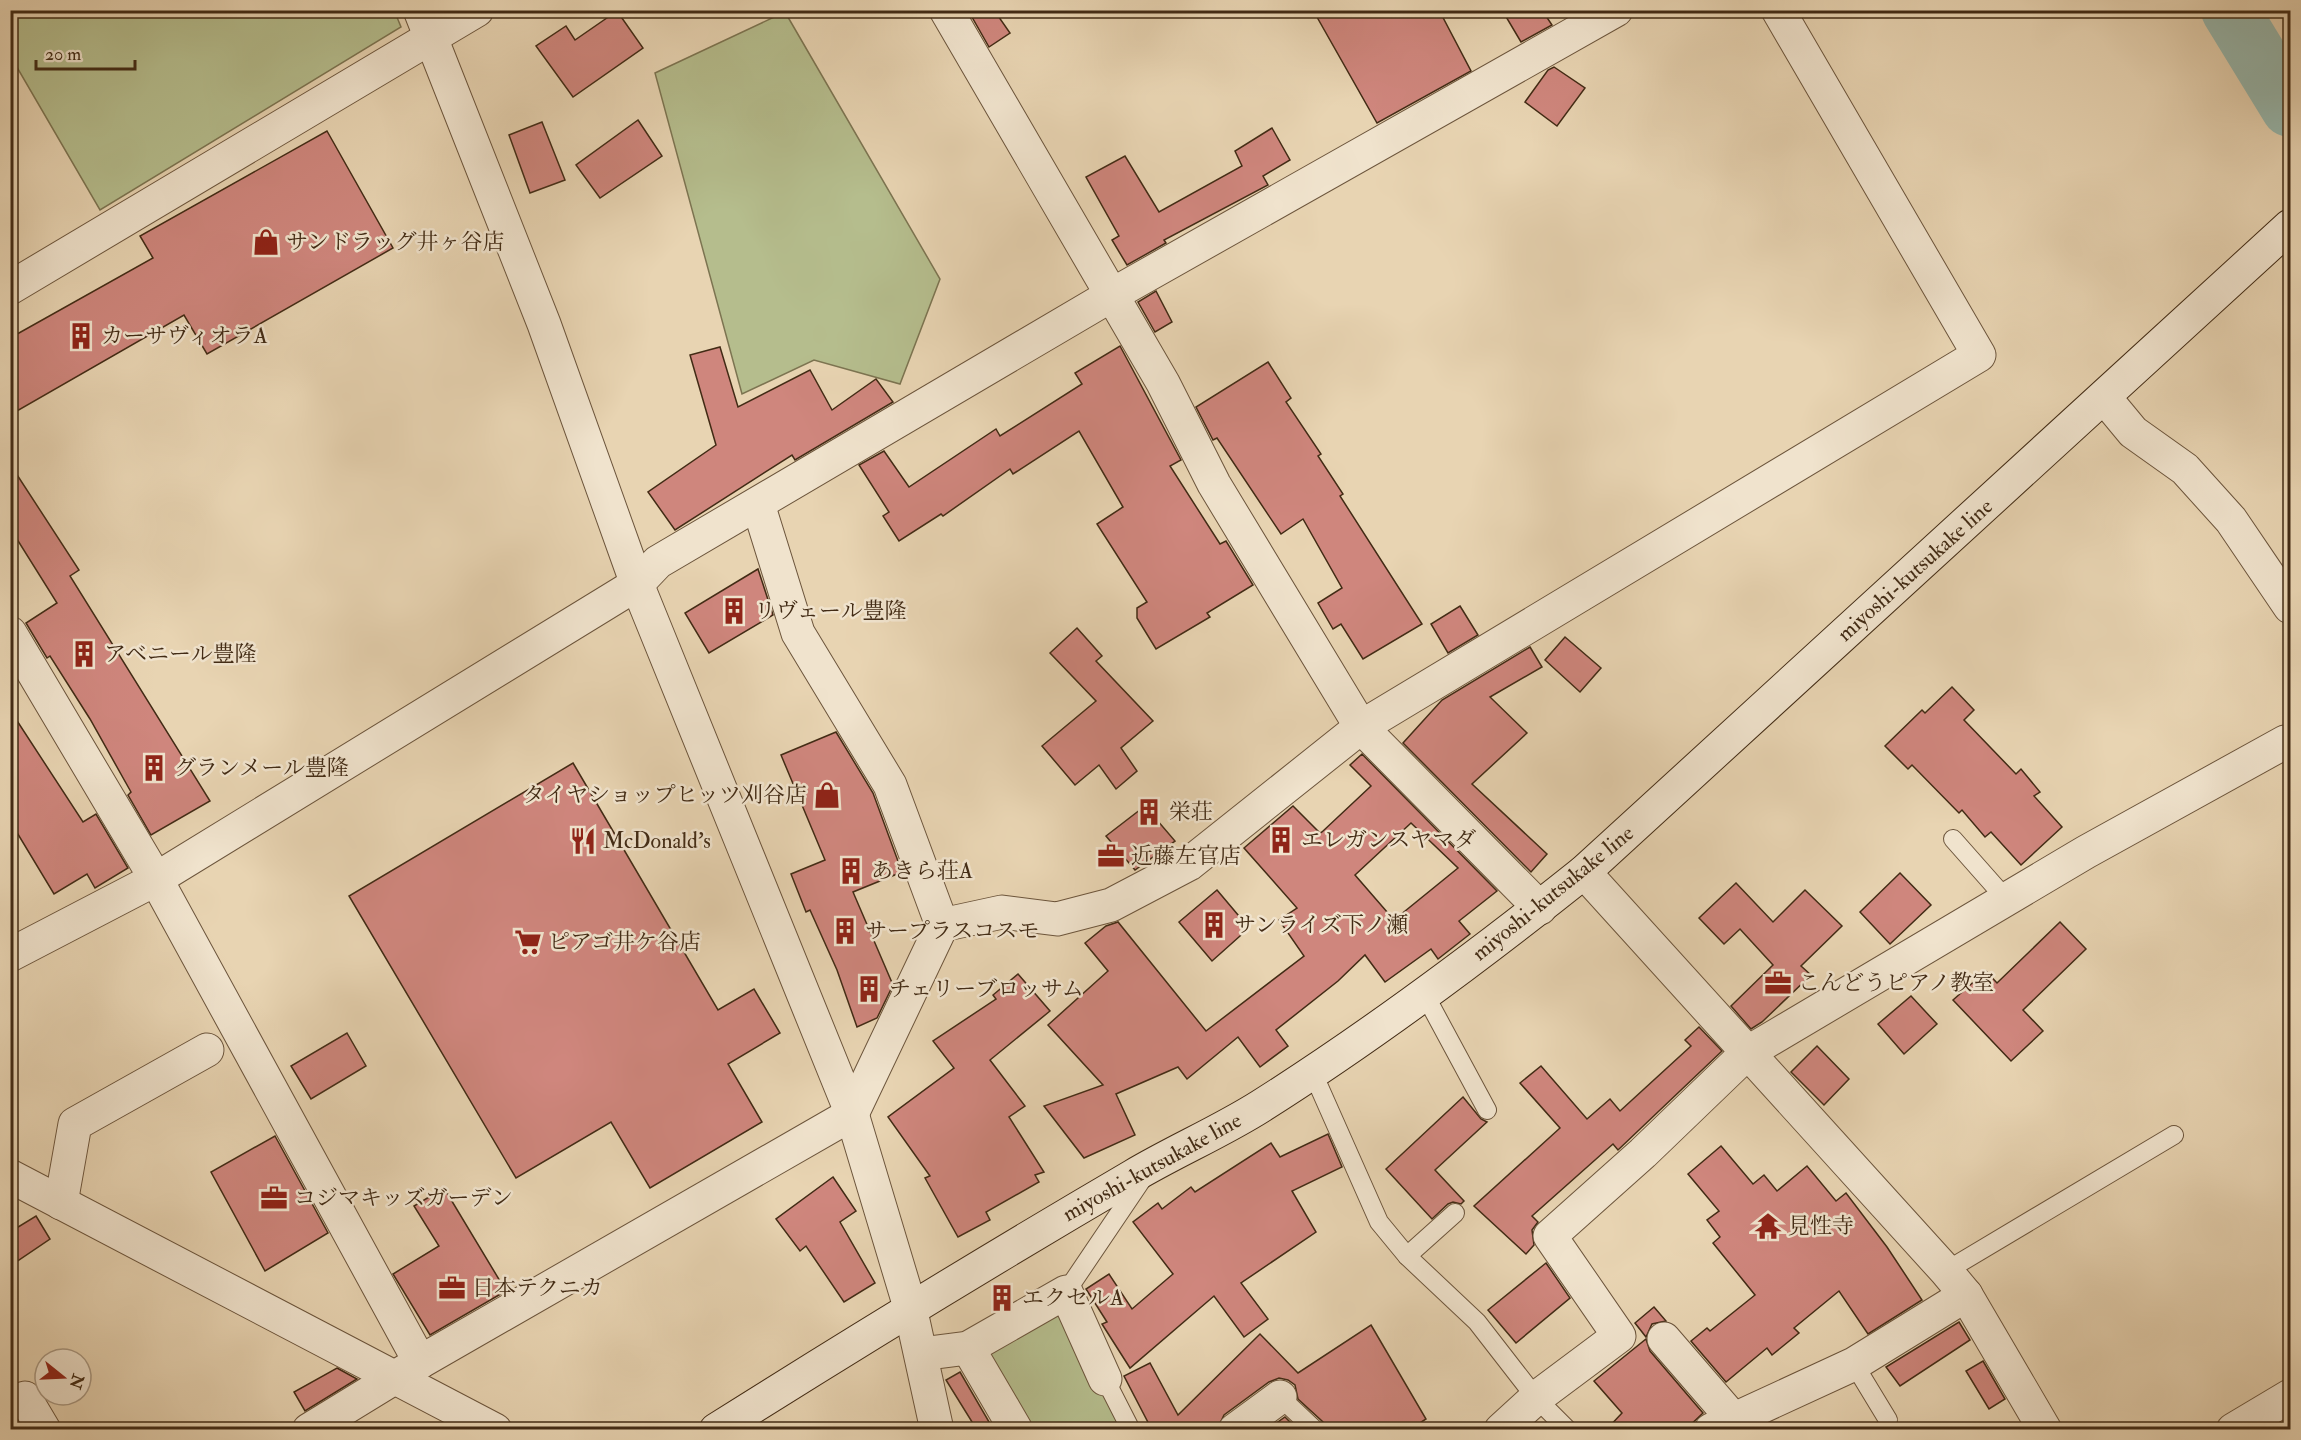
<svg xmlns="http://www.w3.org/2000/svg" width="2301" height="1440" viewBox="0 0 2301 1440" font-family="'IM FELL Double Pica','Noto Serif JP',serif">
<rect width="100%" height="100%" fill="#e8d4b2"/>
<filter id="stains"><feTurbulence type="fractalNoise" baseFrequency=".00333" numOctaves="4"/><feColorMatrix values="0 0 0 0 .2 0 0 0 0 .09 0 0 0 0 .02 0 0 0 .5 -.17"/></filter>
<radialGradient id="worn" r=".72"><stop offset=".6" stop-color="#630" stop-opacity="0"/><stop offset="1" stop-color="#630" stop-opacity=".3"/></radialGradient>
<g fill="#b5bd8d" stroke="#7c7451" stroke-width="1.5">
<path d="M 394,10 L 401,27 L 100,210 L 11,57 L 11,11 Z"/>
<path d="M 785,12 L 940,279 L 900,384 L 814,360 L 742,394 L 655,73 Z"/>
<path d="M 1053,1310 L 1069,1315 L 1123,1429 L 1033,1429 L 988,1358 L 994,1342 Z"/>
</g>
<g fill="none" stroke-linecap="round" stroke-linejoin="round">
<path stroke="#97b8ae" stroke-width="58" d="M 2230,10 L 2290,108"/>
</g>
<g fill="#cf867d" stroke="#422b15" stroke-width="1.5" fill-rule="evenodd">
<path d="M 968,10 L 994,10 L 1010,33 L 989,47 Z"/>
<path d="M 1313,10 L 1439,10 L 1471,71 L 1377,123 Z"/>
<path d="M 1502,10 L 1542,10 L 1552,25 L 1521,42 Z"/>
<path d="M 617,11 L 643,48 L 573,97 L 536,46 L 566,26 L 575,40 Z"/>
<path d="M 1554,67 L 1585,88 L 1557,126 L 1525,102 L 1548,70 Z"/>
<path d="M 638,120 L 662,156 L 600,198 L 576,165 Z"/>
<path d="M 542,122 L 565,180 L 530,193 L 509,135 Z"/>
<path d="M 1272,128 L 1290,160 L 1263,176 L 1268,185 L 1164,240 L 1166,243 L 1127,265 L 1112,240 L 1119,236 L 1086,177 L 1125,156 L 1159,212 L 1242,166 L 1235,151 Z"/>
<path d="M 327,131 L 393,248 L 207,354 L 184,315 L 10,415 L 10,338 L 153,258 L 140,236 Z"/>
<path d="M 1156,291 L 1172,322 L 1155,332 L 1138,302 Z"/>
<path d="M 1120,346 L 1181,460 L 1170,466 L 1220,544 L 1226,541 L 1253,585 L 1207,613 L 1210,617 L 1156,649 L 1137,618 L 1137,608 L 1147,602 L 1097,524 L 1123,507 L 1079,431 L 1013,474 L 1010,469 L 943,516 L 941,514 L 899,541 L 883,516 L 889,512 L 859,465 L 884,451 L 909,487 L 996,429 L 1000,436 L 1082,384 L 1075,373 Z"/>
<path d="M 720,347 L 738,407 L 810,370 L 832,410 L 876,379 L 893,402 L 795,460 L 792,455 L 675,530 L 648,492 L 716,445 L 690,355 Z"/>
<path d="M 1268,362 L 1291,398 L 1286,402 L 1321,454 L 1318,456 L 1343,494 L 1340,496 L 1422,624 L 1363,659 L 1341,624 L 1333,629 L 1318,603 L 1342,588 L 1303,519 L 1281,534 L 1217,438 L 1213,440 L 1196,407 Z"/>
<path d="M 10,464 L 79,570 L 70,576 L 210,801 L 151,835 L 128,795 L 131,792 L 90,719 L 50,656 L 47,658 L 26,623 L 57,603 L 10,528 Z"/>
<path d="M 758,569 L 773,615 L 709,653 L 685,613 Z"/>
<path d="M 1460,606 L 1478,635 L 1448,653 L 1431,624 Z"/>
<path d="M 1077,628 L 1102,656 L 1096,661 L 1153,721 L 1121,748 L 1137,771 L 1116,789 L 1099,765 L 1075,785 L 1042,746 L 1096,701 L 1050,653 Z"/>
<path d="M 1565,637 L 1601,668 L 1580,692 L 1545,660 Z"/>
<path d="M 1530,647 L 1542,667 L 1490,697 L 1527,733 L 1472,784 L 1547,854 L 1531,872 L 1403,743 L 1442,700 Z"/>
<path d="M 1952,687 L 1974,710 L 1964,720 L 2016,774 L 2021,769 L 2040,792 L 2034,796 L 2062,827 L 2021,865 L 1991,832 L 1985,837 L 1962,810 L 1959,813 L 1912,765 L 1908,769 L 1885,746 L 1922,710 L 1925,713 Z"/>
<path d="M 10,710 L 83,822 L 96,814 L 128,868 L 95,888 L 87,874 L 54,894 L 10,821 Z"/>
<path d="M 836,732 L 873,793 L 902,872 L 853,892 L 893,985 L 877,1018 L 857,1027 L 837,970 L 810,910 L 806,912 L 791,874 L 825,860 L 781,755 Z"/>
<path d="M 1362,754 L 1497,891 L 1459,921 L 1470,934 L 1438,959 L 1431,949 L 1385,982 L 1365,955 L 1338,981 L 1276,1030 L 1288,1046 L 1260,1067 L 1238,1037 L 1187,1079 L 1178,1067 L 1116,1094 L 1135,1135 L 1084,1158 L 1044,1106 L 1103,1085 L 1048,1025 L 1108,971 L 1085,943 L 1106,926 L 1118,922 L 1206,1031 L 1304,956 L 1279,920 L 1297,908 L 1244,848 L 1293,806 L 1320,833 L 1322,832 L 1371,786 L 1350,765 ZM 1411,823 L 1458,868 L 1394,920 L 1355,875 Z"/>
<path d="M 573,763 L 718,1010 L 754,989 L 780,1033 L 728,1064 L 762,1122 L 650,1188 L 611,1122 L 516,1178 L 349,896 Z"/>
<path d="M 1145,806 L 1175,841 L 1135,870 L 1106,836 Z"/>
<path d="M 1900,873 L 1931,905 L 1890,944 L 1860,912 Z"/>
<path d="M 1736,883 L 1773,922 L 1805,890 L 1842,926 L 1801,966 L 1811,975 L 1762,1022 L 1751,1029 L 1731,1006 L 1773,965 L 1740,929 L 1724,944 L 1699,918 Z"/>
<path d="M 1217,890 L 1249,928 L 1212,961 L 1179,922 Z"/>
<path d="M 2060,922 L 2086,949 L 2023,1010 L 2043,1031 L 2011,1061 L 1953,1000 L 1986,971 L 1997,983 Z"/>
<path d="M 1018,974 L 1050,1011 L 990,1060 L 1025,1106 L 1009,1117 L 1044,1172 L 1035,1175 L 1039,1182 L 986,1212 L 990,1220 L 958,1237 L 925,1178 L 930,1176 L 888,1117 L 954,1068 L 933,1041 L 996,999 L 993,995 Z"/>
<path d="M 1911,996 L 1937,1024 L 1904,1054 L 1878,1024 Z"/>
<path d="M 1699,1027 L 1722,1051 L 1618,1150 L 1613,1144 L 1532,1216 L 1538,1222 L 1532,1230 L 1534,1245 L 1526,1254 L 1474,1206 L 1560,1128 L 1520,1083 L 1541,1066 L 1587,1119 L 1610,1099 L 1620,1111 L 1691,1046 L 1685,1040 Z"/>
<path d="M 347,1033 L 366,1066 L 311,1099 L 291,1066 Z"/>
<path d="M 1817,1046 L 1849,1079 L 1824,1105 L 1791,1072 Z"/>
<path d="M 1463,1097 L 1481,1119 L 1487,1122 L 1435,1170 L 1464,1201 L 1461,1204 L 1453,1202 L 1448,1204 L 1432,1219 L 1386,1169 Z"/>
<path d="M 1328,1134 L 1342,1167 L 1292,1191 L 1316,1232 L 1241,1283 L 1268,1319 L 1244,1337 L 1214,1296 L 1130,1368 L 1102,1324 L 1107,1322 L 1086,1289 L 1109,1274 L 1132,1309 L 1173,1274 L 1133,1222 L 1158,1203 L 1162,1209 L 1191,1187 L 1195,1192 L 1271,1143 L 1280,1157 Z"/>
<path d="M 275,1136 L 328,1233 L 265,1271 L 211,1172 Z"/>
<path d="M 1721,1146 L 1753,1184 L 1764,1175 L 1777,1191 L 1807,1166 L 1836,1201 L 1846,1193 L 1887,1247 L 1922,1300 L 1868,1334 L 1839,1291 L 1794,1328 L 1799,1333 L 1772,1355 L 1767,1348 L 1726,1382 L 1691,1341 L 1707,1328 L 1710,1331 L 1755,1295 L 1713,1243 L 1720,1237 L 1707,1220 L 1719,1211 L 1688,1174 Z"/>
<path d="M 833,1177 L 856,1211 L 840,1222 L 875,1283 L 844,1302 L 806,1246 L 800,1251 L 776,1219 Z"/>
<path d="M 444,1188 L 506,1291 L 430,1335 L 393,1274 L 439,1246 L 414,1206 Z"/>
<path d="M 36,1216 L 50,1239 L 10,1266 L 10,1232 Z"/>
<path d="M 1546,1263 L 1570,1298 L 1516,1343 L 1488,1310 Z"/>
<path d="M 1654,1307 L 1666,1321 L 1652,1324 L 1646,1337 L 1635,1323 Z"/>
<path d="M 1959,1322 L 1970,1340 L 1900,1386 L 1886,1367 Z"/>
<path d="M 1371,1325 L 1426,1419 L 1409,1430 L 1326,1430 L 1323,1422 L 1298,1399 L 1295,1385 L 1288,1380 L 1279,1378 L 1269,1382 L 1224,1415 L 1217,1430 L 1152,1430 L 1124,1376 L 1150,1363 L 1178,1415 L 1260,1334 L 1298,1373 Z"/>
<path d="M 1646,1339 L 1650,1351 L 1703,1413 L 1685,1430 L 1606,1430 L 1622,1413 L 1594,1381 Z"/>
<path d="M 1983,1361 L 2005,1399 L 1989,1409 L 1966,1371 Z"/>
<path d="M 337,1368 L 357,1379 L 305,1411 L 294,1392 Z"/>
<path d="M 960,1372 L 992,1427 L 988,1430 L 977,1430 L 946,1380 Z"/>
<path d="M 1285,1417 L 1298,1430 L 1268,1429 Z"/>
</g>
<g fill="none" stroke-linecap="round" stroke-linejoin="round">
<defs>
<g id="service">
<path d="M 1953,839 L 2006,899"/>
<path d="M 1425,995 L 1487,1110"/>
<path d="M 1312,1071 L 1379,1222 L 1407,1256 L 1477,1322 L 1536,1398 L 1568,1430"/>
<path d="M 1407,1256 L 1455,1213"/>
<path d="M 1946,1271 L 2174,1135"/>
<path d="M 1066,1292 L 1143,1178"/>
<path d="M 1854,1364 L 1888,1420"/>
<path d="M 1105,1379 L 1131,1430"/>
<path d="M 1280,1397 L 1315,1430"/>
</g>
<g id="minor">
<path d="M 946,10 L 1163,383 L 1214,484 L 1361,727 L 1540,908"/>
<path d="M 10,288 L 477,10"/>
<path d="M 2104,397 L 2133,432 L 2185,469 L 2231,520 L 2290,607"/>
<path d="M 758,504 L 798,633 L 890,785 L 942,925"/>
<path d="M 10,633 L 156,879 L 420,1362"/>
<path d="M 1584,872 L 1946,1271 L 1966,1295 L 2045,1430"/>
<path d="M 10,955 L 156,879 L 637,584 L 658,562 L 1110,296 L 1616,10"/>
<path d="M 10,1176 L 495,1430"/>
<path d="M 61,1203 L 75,1124 L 207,1050"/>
<path d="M 1664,1339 L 1734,1420 L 1739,1430"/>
<path d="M 968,1348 L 1016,1430"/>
<path d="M 921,1354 L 968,1348 L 1066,1292 L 1105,1379"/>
<path d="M 25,1398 L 44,1430"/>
<path d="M 309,1430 L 420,1362 L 852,1114 L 942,925 L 1002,912 L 1057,919 L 1111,905 L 1189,864 L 1361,727 L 1979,355 L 1778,10"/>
<path d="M 1235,1430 L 1280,1397"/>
<path d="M 1501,1430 L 1536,1398 L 1619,1336 L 1550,1236 L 1643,1153 L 1747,1053 L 2086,852 L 2285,742"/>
<path d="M 1711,1430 L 1854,1364 L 1966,1295"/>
<path d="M 2233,1430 L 2290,1396"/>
</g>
<path id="tertiary" d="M 420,10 L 544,324 L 637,584 L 852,1114 L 910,1307 L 937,1430"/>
<path id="secondary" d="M 716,1430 C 854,1343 993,1258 1133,1176 C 1175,1151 1220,1132 1261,1106 C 1373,1035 1480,955 1584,872 L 2290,226"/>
</defs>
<use href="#service" stroke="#6c553c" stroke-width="20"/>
<use href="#minor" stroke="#6c553c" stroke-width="35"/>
<use href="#tertiary" stroke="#6c553c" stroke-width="35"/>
<use href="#secondary" stroke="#422b15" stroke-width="35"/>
<use href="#service" stroke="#f0e3cd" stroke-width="18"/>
<use href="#minor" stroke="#f0e3cd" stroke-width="33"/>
<use href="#tertiary" stroke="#f0e3cd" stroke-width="33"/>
<use href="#secondary" stroke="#f0e3cd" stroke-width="33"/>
</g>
<defs>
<symbol id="shop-bare" viewBox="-9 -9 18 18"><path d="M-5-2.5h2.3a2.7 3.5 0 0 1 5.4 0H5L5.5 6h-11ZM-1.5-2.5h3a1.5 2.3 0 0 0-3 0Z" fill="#8f2418" stroke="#f0e3cd" stroke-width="2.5" paint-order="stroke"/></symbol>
<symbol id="building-bare" viewBox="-9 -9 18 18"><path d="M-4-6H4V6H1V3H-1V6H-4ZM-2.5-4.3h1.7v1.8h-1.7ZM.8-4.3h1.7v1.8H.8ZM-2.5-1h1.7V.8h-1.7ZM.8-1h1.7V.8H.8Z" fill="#8f2418" stroke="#f0e3cd" stroke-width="2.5" paint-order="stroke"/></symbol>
<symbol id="restaurant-bare" viewBox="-9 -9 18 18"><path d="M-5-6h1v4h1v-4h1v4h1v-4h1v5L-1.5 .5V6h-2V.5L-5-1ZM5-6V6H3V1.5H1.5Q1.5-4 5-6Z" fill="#8f2418" stroke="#f0e3cd" stroke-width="2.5" paint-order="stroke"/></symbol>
<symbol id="office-bare" viewBox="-9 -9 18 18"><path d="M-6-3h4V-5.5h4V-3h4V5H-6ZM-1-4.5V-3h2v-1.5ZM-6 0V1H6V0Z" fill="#8f2418" stroke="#f0e3cd" stroke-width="2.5" paint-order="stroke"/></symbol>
<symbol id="supermarket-bare" viewBox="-9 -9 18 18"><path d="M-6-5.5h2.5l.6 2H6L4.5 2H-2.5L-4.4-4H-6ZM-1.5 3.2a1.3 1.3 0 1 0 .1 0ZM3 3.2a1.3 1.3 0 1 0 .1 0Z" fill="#8f2418" stroke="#f0e3cd" stroke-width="2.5" paint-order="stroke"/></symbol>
<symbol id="temple-bare" viewBox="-9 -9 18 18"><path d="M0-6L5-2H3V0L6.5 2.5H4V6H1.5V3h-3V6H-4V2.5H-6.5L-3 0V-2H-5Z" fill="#8f2418" stroke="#f0e3cd" stroke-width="2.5" paint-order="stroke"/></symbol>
</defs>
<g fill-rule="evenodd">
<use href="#shop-bare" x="247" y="223" width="38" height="38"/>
<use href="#building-bare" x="62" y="317" width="38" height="38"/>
<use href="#building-bare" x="715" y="592" width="38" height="38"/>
<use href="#building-bare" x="65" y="635" width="38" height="38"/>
<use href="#building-bare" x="135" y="749" width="38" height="38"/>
<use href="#shop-bare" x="808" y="776" width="38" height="38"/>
<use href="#building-bare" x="1130" y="793" width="38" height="38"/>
<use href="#building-bare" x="1262" y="821" width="38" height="38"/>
<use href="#restaurant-bare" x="564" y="822" width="38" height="38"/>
<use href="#office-bare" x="1092" y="837" width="38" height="38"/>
<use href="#building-bare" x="832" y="852" width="38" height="38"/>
<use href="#building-bare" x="1195" y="906" width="38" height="38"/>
<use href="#building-bare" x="826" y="912" width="38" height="38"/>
<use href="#supermarket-bare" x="509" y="923" width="38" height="38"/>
<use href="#office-bare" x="1759" y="964" width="38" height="38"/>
<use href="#building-bare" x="850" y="970" width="38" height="38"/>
<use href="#office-bare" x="255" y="1179" width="38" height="38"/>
<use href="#temple-bare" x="1749" y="1207" width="38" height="38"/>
<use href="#office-bare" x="433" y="1269" width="38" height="38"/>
<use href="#building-bare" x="983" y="1279" width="38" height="38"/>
</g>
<g text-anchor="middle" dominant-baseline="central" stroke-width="5" stroke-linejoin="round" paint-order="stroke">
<g font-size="22" fill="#422b15" stroke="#f0e3cd" text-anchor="start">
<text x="286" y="242">サンドラッグ井ヶ谷店</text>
<text x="101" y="336">カーサヴィオラA</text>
<text x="754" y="611">リヴェール豊隆</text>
<text x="104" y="654">アベニール豊隆</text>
<text x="174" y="768">グランメール豊隆</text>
<text x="807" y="795" text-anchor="end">タイヤショップヒッツ刈谷店</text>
<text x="1169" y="812">栄荘</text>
<text x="1301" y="840">エレガンスヤマダ</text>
<text x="603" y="841">McDonald's</text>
<text x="1131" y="856">近藤左官店</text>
<text x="871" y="871">あきら荘A</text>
<text x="1234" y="925">サンライズ下ノ瀬</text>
<text x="865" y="931">サープラスコスモ</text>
<text x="548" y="942">ピアゴ井ケ谷店</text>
<text x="1798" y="983">こんどうピアノ教室</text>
<text x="889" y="989">チェリーブロッサム</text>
<text x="294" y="1198">コジマキッズガーデン</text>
<text x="1788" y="1226">見性寺</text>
<text x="472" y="1288">日本テクニカ</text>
<text x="1022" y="1298">エクセルA</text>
</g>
<g font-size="22" fill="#422b15" stroke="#f0e3cd">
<text transform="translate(1915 570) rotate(-42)">miyoshi-kutsukake line</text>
<text transform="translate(1553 893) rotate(-39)">miyoshi-kutsukake line</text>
<text transform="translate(1152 1167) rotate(-29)">miyoshi-kutsukake line</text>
</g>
</g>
<rect width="2301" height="1440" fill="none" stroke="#e8d4b2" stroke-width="36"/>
<rect x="12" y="12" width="2277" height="1416" fill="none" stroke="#422b15" stroke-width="3"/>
<rect x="18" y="18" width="2265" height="1404" fill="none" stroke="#422b15" stroke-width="1.5"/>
<g transform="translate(63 1377) rotate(108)"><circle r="28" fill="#f0e3cd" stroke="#aa9983" stroke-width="1.5"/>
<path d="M0-4.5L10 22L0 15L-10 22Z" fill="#8f2418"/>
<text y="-9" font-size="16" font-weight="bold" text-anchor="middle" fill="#422b15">N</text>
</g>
<path d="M36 60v9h99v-9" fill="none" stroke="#422b15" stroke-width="3"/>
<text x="45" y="60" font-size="18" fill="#422b15" stroke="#f0e3cd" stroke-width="4.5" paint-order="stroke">20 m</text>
<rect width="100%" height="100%" filter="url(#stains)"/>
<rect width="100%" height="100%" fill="url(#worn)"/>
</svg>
